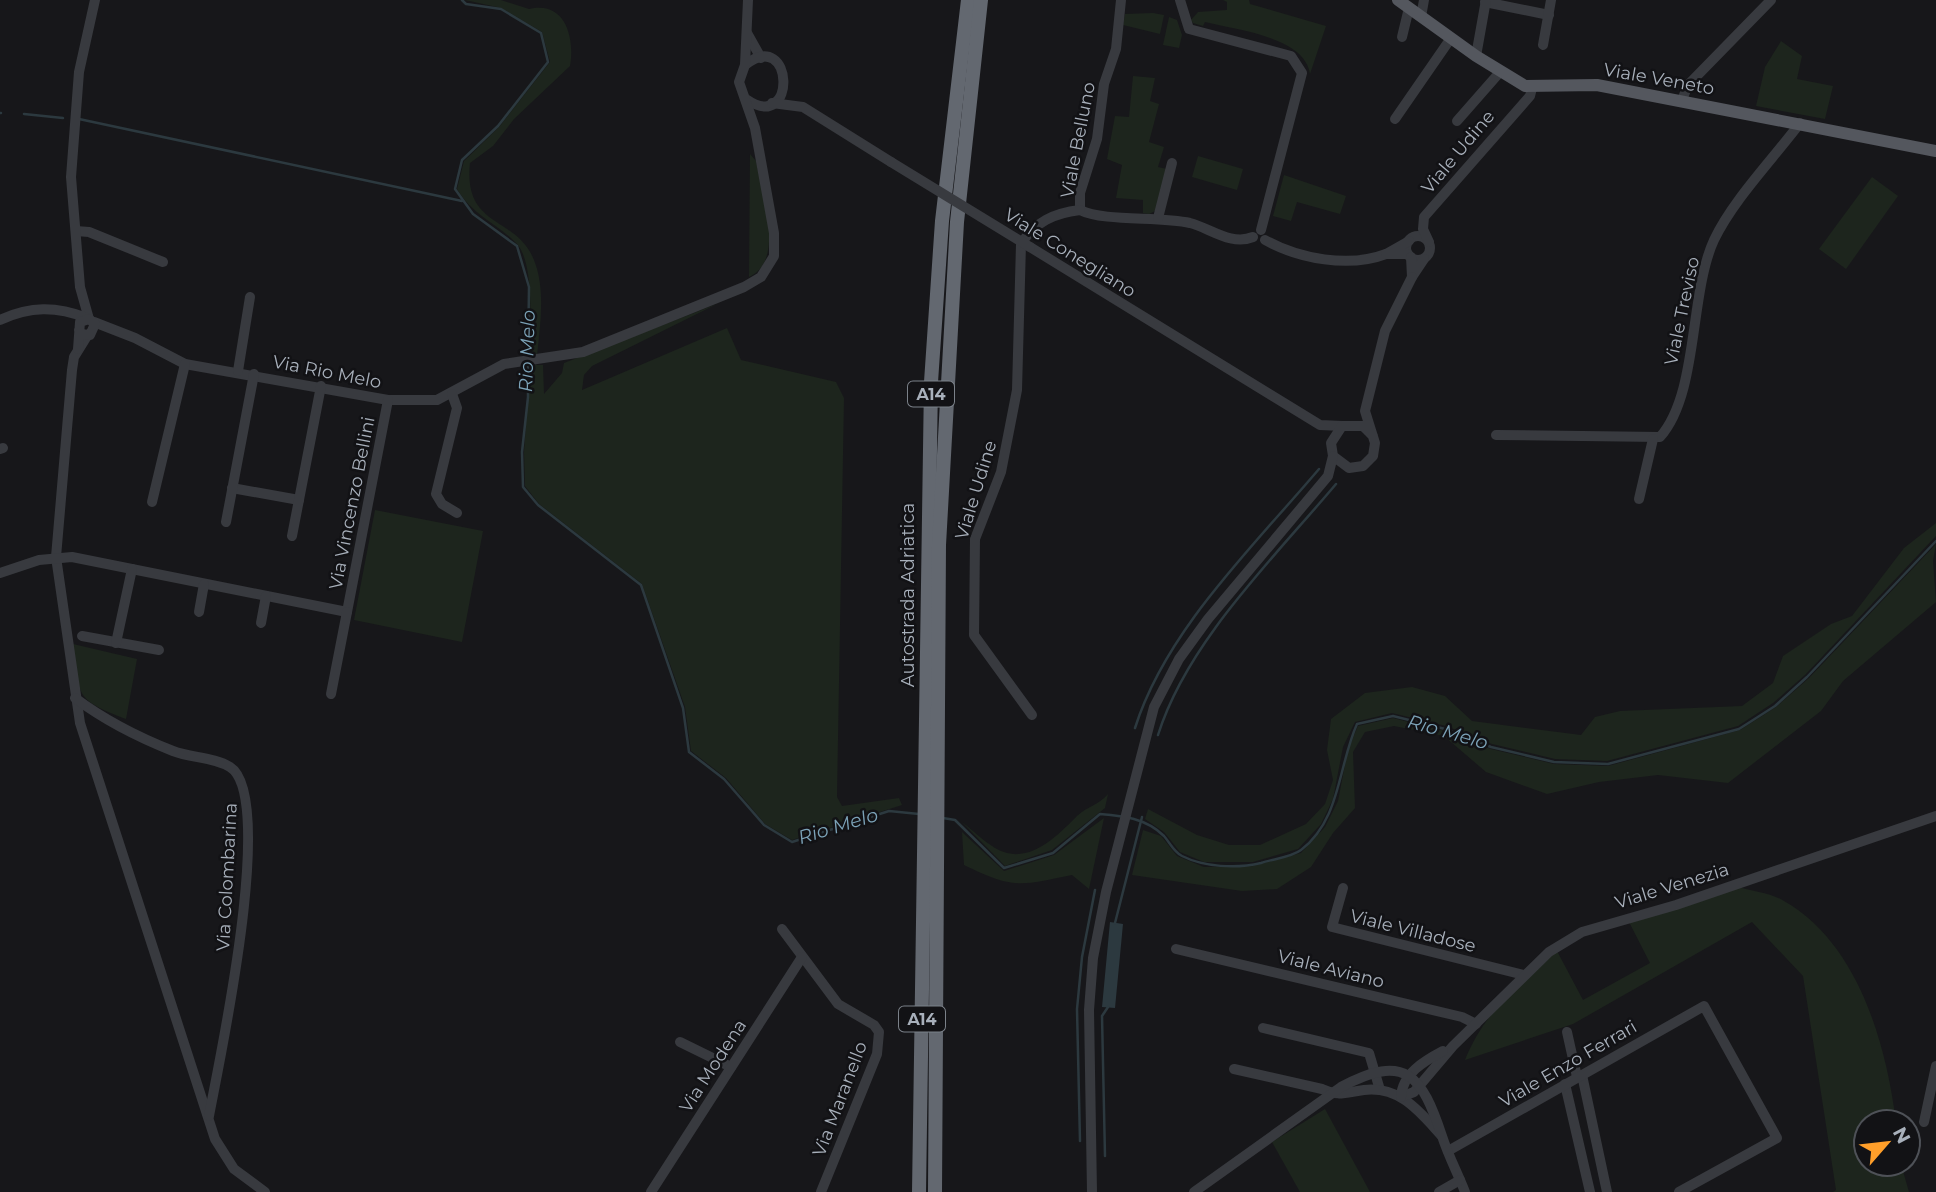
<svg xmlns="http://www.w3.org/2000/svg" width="1936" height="1192" viewBox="0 0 1936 1192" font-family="Montserrat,sans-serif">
<rect width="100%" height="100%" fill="#17171a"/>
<g fill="#1d251d">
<path d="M 465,0 L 501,0 L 529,9 C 566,0 575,39 570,66 L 514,119 L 493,146 L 470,163 C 463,229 516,215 534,260 C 546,290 540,325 537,356 L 529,357 C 530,330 535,264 517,244 C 496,222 474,217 457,189 L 464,161 L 499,127 L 550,62 L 542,32 L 501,8 Z"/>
<path d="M 1223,0 L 1249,0 L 1250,4 L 1326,26 L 1310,74 C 1305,37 1237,30 1205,22 L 1203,26 L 1193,23 L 1191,20 L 1198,12 L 1227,10 L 1227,2 Z"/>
<path d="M 1153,13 L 1164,15 L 1160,34 L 1123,25 L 1125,14 Z"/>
<path d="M 1169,17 L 1177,20 L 1182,35 L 1179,48 L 1163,45 Z"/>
<path d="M 1781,41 L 1802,56 L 1797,79 L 1833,86 L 1825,119 L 1756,106 L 1765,67 Z"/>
<path d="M 1133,76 L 1155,78 L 1150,101 L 1159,104 L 1149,142 L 1164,147 L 1158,167 L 1167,169 L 1157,210 L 1149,214 L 1143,213 L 1143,200 L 1116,198 L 1122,165 L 1107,159 L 1115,116 L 1129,117 Z"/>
<path d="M 750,154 L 756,161 C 762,192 786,261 749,277 Z"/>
<path d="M 1198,156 L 1243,169 L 1237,190 L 1192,177 Z"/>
<path d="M 1284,175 L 1346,196 L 1340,214 L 1297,202 L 1291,221 L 1273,216 Z"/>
<path d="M 1872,177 L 1898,196 L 1846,269 L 1819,249 Z"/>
<path d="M 717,304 L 592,366 L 584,375 L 582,390 L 727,328 L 741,360 L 836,382 L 844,398 L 837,797 L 842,806 L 899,798 L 902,805 L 792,840 L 765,824 L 726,778 L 691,751 L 685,707 L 642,584 L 539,504 L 525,486 L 524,452 L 530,365 L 543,365 L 544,394 L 562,373 L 564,363 Z"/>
<path d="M 375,510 L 483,531 L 462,642 L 354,620 Z"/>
<path d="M 1936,523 L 1936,536 L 1805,675 L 1773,703 L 1738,726 L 1607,761 L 1555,759 L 1492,744 L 1446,726 L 1392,713 L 1355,722 L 1343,747 L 1333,799 L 1321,824 L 1298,849 L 1253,862 L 1204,862 L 1180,852 L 1164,832 L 1145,819 L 1148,809 L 1197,835 L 1229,845 L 1260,845 L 1306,824 L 1325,804 L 1333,780 L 1327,750 L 1331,719 L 1365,693 L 1412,687 L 1445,696 L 1472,721 L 1581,735 L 1595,717 L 1620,711 L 1742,706 L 1773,683 L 1783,656 L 1831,624 L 1852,616 L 1904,548 Z"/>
<path d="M 1936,544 L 1933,561 L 1936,602 L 1843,681 L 1821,711 L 1728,783 L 1658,775 L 1599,782 L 1547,794 L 1486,772 L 1444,736 L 1394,726 L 1365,732 L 1353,752 L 1355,808 L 1333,833 L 1311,867 L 1277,889 L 1242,891 L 1132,875 L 1143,830 L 1161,836 L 1177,856 L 1204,867 L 1253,866 L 1301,853 L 1325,827 L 1338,801 L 1348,749 L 1358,726 L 1393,718 L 1445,731 L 1491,749 L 1554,764 L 1608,766 L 1740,730 L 1776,707 L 1809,678 Z"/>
<path d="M 73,644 L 137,659 L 126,719 C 74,699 80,697 73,644 Z"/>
<path d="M 1108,794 L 1105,808 L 1052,850 L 1005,866 L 962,822 C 975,832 991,849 1007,853 C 1035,860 1060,833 1077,816 C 1086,807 1099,805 1108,794 Z"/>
<path d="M 1104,818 L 1089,889 L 1072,875 C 1019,886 1013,889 964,865 L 962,832 L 1004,871 L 1054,855 Z"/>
<path d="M 1738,887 C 1752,891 1771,893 1784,901 C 1858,943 1886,1043 1896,1122 L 1866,1122 L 1866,1164 L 1901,1164 L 1909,1192 L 1833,1192 L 1836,1190 L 1803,976 L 1752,922 L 1573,1024 L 1465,1060 C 1484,1012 1519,984 1557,951 L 1583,1000 L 1650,963 L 1629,922 Z"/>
<path d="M 1325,1109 L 1370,1192 L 1300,1192 L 1272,1142 Z"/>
</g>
<path fill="#2c393f" d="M 1110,922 L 1123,924 L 1115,1008 L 1102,1007 Z"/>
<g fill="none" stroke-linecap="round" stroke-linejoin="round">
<g stroke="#2c393f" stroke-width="2.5">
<path d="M 462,0 L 466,4 L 501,9 L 541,33 L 548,62 L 498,126 L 462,160 L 455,189 L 473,214 L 517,246 L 529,287 L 528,358"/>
<path d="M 0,113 L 1,113"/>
<path d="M 24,114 L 63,118"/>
<path d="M 79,119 L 462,201"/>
<path d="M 528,365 L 528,397 L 522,452 L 523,487 L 538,505 L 641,585 L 683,708 L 689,752 L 724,779 L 764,825 L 792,842 L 889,811 L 919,814"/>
<path d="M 1135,728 C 1166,630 1253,547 1319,469"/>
<path d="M 1158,735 C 1187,642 1274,558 1336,484"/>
<path d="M 943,818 L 955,820 L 1004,868 L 1053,853 L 1100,814 C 1123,816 1146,818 1164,836 C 1170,843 1174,852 1182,856 C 1204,867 1236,869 1261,863 C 1273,859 1292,857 1301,850 C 1341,819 1338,766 1357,724 L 1393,716 L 1445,729 L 1491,747 L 1554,762 L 1608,764 L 1739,729 L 1775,706 L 1807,677 L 1936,541"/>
<path d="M 1115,923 L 1142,817"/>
<path d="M 1080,1141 L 1077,1009 L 1082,957 L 1095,890"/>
<path d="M 1105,1156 L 1102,1016 L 1108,1007"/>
</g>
<g stroke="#383a3f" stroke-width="10">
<path d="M 1121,0 L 1116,49 L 1104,84 L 1097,139 L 1080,193 L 1080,210 C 1104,222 1159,216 1190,223 C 1210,228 1231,246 1253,237"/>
<path d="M 1180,0 L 1189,29 L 1291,56 L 1302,73 L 1261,230"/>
<path d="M 1485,2 L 1549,15"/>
<path d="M 1421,17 L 1424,0"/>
<path d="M 747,33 L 761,58"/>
<path d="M 1402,37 L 1409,8"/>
<path d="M 1543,45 L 1551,0"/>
<path d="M 1476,56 L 1486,0"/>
<path d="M 745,65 C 794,26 798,135 746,99"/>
<path d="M 1682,100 L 1688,85 L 1771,0"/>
<path d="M 772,103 L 803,107 L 891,162"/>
<path d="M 1395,119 L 1451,38"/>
<path d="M 1457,121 L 1500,72"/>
<path d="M 1158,218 L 1172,163"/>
<path d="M 76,231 L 89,232 L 163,262"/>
<circle cx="1418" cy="248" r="12"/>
<path d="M 1265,240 C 1299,259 1349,268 1386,254"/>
<path d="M 1429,242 L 1423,229 L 1424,217 L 1530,96 L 1532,88"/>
<path d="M 1030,247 L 1320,425 L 1342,426"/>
<path d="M 1408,254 L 1386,254 L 1409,241"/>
<path d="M 1411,257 L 1412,277 L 1424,259"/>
<path d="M 89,319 L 80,287 L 71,177 L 79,72 L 95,0"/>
<path d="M 0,320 C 30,306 56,306 87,318"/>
<path d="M 94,322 L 135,338 L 185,364 L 388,400 L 437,400 L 504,364 L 583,352 L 744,287 L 761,277 L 774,256 L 774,233 L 755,128 L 739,82 L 745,65 L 748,0"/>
<path d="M 87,336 L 74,357 L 72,370 L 56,557 L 80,723 L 215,1139 L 234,1169 L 265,1192"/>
<path d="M 78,349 L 80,322 L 89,319 L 95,324 L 90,335 L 82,334 L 79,330"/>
<path d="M 238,371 L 250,297"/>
<path d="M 452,394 L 457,408 L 436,494 L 442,504 L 457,513"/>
<path d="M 1496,435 L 1660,437 C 1699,393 1689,294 1714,240 C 1733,200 1773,159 1800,123"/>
<path d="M 1373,436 L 1363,426 L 1342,426 L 1331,443 L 1333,456 L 1349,468 L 1363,466 L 1373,456 L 1375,443 L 1365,411 L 1385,331 L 1412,277"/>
<path d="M 0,449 L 3,448"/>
<path d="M 232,488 L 299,500"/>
<path d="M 1639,499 L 1653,439"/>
<path d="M 152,502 L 185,364"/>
<path d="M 226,522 L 254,374"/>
<path d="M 292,536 L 321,386"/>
<path d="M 0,573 L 39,560 L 72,557 L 347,612 L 388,400"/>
<path d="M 199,612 L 204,584"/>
<path d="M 261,623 L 266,596"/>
<path d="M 82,636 L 159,650"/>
<path d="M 116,643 L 132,569"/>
<path d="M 331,694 L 347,612"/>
<path d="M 75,698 C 103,719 140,738 173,751 C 191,758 214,757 230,767 C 277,796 219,1062 209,1116"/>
<path d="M 1032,715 L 974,635 L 975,539 L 1001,472 L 1017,390 L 1021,244 C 1035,222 1054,213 1080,210"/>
<path d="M 1343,888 L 1332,927 L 1524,975"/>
<path d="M 782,929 L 838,1004 L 874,1025 L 879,1032 L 877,1054 L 821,1192"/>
<path d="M 1176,949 L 1462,1017 L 1476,1024"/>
<path d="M 1263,1028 L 1369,1053 L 1380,1090"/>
<path d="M 1567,1032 L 1577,1077"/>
<path d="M 680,1042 L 731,1067"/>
<path d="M 1234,1069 L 1322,1089 C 1338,1097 1347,1092 1364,1090 C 1400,1086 1419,1111 1441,1135"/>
<path d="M 1582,1075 L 1607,1192"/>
<path d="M 1565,1084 L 1590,1192"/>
<path d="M 1401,1097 L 1414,1092 L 1453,1046 L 1549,952 L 1582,932 L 1676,905 L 1936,816"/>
<path d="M 1401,1097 C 1402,1074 1424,1061 1443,1051"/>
<path d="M 1924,1122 L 1936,1066"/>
<path d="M 1448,1151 L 1704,1006 L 1777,1138 L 1679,1192"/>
<path d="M 651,1192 L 802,957"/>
<path d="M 1092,1192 L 1089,1010 L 1093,958 L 1106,892 L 1154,707 L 1179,659 L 1208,619 L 1328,476 L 1333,456"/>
<path d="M 1194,1192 L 1341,1087 C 1406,1052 1422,1076 1442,1136 C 1448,1155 1458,1174 1465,1192"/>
<path d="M 1439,1192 L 1460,1180"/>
</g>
<path stroke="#54575e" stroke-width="12" d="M 1398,0 L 1476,56 L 1525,86 L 1597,85 L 1936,151"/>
<g stroke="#636870" stroke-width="14">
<path d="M 919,1192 L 931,382 L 942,221 L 968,0"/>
<path d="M 935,1192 L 939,545 L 957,222 L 981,0"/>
</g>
<path stroke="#383a3f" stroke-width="10" d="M 891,162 L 1030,247"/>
</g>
<g text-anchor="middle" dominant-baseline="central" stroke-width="5" stroke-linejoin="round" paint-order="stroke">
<g fill="#121215" stroke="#7b8189" stroke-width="2">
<rect x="908" y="381.5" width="46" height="25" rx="5"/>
<rect x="899" y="1006.5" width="46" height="25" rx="5"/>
</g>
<g font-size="16" font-weight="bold" fill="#a8b0bb">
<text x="931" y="394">A14</text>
<text x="922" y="1019">A14</text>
</g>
<g font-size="18" fill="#a8b0bb" stroke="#121215">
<text transform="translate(1659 79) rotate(10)">Viale Veneto</text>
<text transform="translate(1078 140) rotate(-79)">Viale Belluno</text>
<text transform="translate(1458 152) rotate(-50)">Viale Udine</text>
<text transform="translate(1070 253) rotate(32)">Viale Conegliano</text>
<text transform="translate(1682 311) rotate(-78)">Viale Treviso</text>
<text transform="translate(327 372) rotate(11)">Via Rio Melo</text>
<text transform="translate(976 490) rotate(-73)">Viale Udine</text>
<text transform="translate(352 503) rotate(-79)">Via Vincenzo Bellini</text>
<text transform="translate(908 595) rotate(-90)">Autostrada Adriatica</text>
<text transform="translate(227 877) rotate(-87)">Via Colombarina</text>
<text transform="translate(1672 886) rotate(-17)">Viale Venezia</text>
<text transform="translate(1413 931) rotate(14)">Viale Villadose</text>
<text transform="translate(1331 969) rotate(14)">Viale Aviano</text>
<text transform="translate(1568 1064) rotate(-30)">Viale Enzo Ferrari</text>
<text transform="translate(713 1066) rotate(-57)">Via Modena</text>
<text transform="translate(840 1099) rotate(-69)">Via Maranello</text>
</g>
<g font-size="19" font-style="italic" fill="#7ca3b8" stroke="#121215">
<text transform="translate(527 351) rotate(-88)">Rio Melo</text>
<text transform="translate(1448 732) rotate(16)">Rio Melo</text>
<text transform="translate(838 826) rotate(-17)">Rio Melo</text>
</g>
</g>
<g transform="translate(1887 1143) rotate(62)"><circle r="33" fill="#121215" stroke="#4e5157" stroke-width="2"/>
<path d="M0-5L12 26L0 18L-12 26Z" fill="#ff9f2a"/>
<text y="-10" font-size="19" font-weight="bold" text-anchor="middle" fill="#a8b0bb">N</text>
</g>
</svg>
